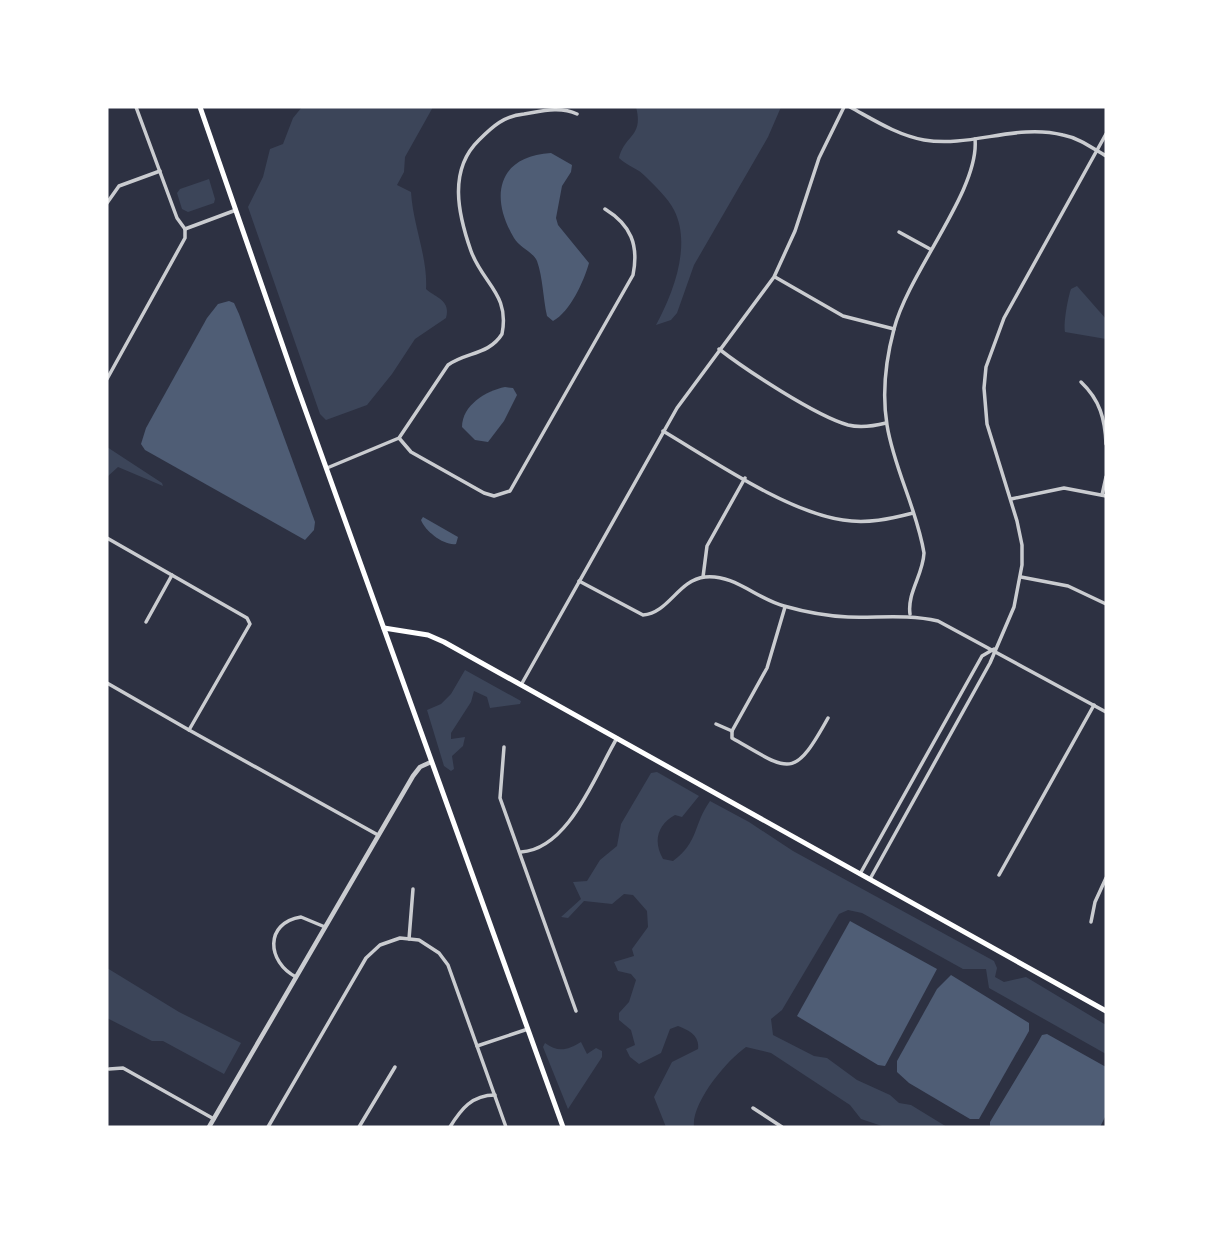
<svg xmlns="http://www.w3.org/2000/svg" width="1213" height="1234" viewBox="0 0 1213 1234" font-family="Ubuntu,sans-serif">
<rect width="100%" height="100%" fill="#2d3142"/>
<g fill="#3c4559">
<path d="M 302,107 L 433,107 L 405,157 L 404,172 L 397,185 L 411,192 C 413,225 428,258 426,289 C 436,298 451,300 446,318 L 415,339 L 392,374 L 367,405 L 326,420 L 320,414 L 248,207 L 263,177 L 270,149 L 283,144 L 293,118 Z"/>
<path d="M 636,107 L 781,107 L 768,137 L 694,265 L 677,313 L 671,320 L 656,325 C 673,294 692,245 674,210 C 668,198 655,186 646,177 C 638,168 627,166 619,158 C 624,135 644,137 636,107 Z"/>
<path d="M 209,179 L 215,199 L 214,203 L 188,212 L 182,209 L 177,193 L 180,189 Z"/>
<path d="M 1077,286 L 1106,319 L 1106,339 L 1065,332 C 1063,324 1068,297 1071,289 Z"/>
<path d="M 107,447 L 162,483 L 163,486 L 118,467 L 107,477 Z"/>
<path d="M 465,670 L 521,701 L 520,704 L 490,708 L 487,697 L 474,691 L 471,702 L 451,733 L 451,739 L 465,737 L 463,746 L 452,756 L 454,769 L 451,771 L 444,766 L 427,710 L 441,704 L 451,694 Z"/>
<path d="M 657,772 L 699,796 L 682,817 L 675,815 C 657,825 653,842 663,859 L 673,861 C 699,842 693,825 710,801 L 749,822 L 793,851 L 994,961 L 997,968 L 995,977 L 1004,982 L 1026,977 L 1106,1025 L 1106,1054 L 989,988 L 986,969 L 963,969 L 862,913 L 848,910 L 839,914 L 782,1010 L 771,1019 L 773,1035 L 814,1056 L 827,1058 L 857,1080 L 890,1095 L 899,1103 L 911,1105 L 947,1127 L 885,1127 L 861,1119 L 850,1105 L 771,1053 L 746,1047 C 727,1060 691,1103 694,1127 L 666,1127 L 654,1097 L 672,1062 L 698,1049 C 700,1036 689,1030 678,1026 L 670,1029 L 661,1053 L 639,1064 L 630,1057 L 626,1049 L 635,1045 L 631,1030 L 619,1020 L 619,1013 L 629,1002 L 636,980 L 631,974 L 618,971 L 614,962 L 634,956 L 632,949 L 648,927 L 647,911 L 633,895 L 624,894 L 612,904 L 584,901 L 568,918 L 561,917 L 581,899 L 573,882 L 587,881 L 600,860 L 617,846 L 621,824 L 651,773 Z"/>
<path d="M 107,968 L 179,1012 L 241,1043 L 224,1074 L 163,1041 L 152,1041 L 107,1018 Z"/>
<path d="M 581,1042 L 587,1054 L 596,1048 L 602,1051 L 602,1057 L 568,1109 L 543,1047 L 545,1043 C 558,1053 568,1050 581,1042 Z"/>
</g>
<g fill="#4f5d75">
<path d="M 551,153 L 572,165 L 571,172 L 562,186 L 556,218 L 558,225 L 589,263 C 584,281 570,312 553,321 L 547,316 C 543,298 543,278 537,261 C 533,252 519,247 514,238 C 489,196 498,156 551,153 Z"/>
<path d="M 229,301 L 234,303 L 239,314 L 315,522 L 314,530 L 305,540 L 145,450 L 141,444 L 146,428 L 207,318 L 218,304 Z"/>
<path d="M 505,387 L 513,388 L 517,395 L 504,421 L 488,442 L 475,440 L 462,427 C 462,405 486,391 505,387 Z"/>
<path d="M 423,517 L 458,537 L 456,544 C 444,546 425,531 421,520 Z"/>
<path d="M 850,921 L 937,969 L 885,1066 L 878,1065 L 797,1016 Z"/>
<path d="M 951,975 L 1029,1023 L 1029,1031 L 979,1119 L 970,1119 L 909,1083 L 897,1072 L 897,1061 L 937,989 Z"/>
<path d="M 1047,1034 L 1106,1067 L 1106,1115 L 1100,1127 L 990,1127 L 990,1122 L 1037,1044 L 1042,1035 Z"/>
</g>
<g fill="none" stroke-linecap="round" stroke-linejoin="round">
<g stroke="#caccd0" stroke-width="3.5">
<path d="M 136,107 L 177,218 L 185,229"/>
<path d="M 850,107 C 874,120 897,135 924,140 C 971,148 1016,123 1063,135 C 1079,138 1092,148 1106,156"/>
<path d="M 107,203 L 119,186 L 160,171"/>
<path d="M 185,229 L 236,210"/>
<path d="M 899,232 L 930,249"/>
<path d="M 775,277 L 843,316 L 894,329"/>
<path d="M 719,349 C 746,370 816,416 848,425 C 860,428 874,426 886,423"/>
<path d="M 107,379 L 185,238 L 185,229"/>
<path d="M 1081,382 C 1100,400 1105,419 1106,444"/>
<path d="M 663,431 C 712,460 787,512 843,520 C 867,524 890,519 913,513"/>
<path d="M 399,438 L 411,452 L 484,493 L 494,496 L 510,491 L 633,275 C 639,245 631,225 605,209"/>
<path d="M 327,468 L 399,438 L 448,365 C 466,352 489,355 502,334 C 510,294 483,284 471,251 C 458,214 448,170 479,140 C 493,126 504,116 524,114 C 542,111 560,106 577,114"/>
<path d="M 1102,495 L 1106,477"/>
<path d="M 1011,499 L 1064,488 L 1106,496"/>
<path d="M 107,538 L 247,618 L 250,624 L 189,730 L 107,683"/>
<path d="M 703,577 L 707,546 L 745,478"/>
<path d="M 1021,577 L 1068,586 L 1106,604"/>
<path d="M 579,581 L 643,615 C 669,613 678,580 705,577 C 734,574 757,599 784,606 C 805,612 826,616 848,617 C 879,618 907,614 938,621 L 1106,712"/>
<path d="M 910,614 C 907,593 923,575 924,553 C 917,509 894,469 887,425 C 882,394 886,359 894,329 C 909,271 980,190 975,139"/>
<path d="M 146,622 L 172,575"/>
<path d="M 521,685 L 677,408 L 774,277 L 795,231 L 819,158 L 844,107"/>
<path d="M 716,724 L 732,731"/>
<path d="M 189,730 L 378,835"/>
<path d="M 732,731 L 767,668 L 785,607"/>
<path d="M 732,731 L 732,738 C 790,771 793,781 828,718"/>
<path d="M 504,747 L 500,798 L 576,1011"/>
<path d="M 521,852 C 569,849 595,775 617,738"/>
<path d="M 860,874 L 982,656 L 994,649"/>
<path d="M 999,875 L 1094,705"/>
<path d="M 870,879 L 990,663 L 1014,607 L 1022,565 L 1022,545 L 1017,521 L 987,424 L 984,388 L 986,367 L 1004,318 L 1106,134"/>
<path d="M 1091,922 L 1095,902 L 1106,878"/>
<path d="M 409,939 L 413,889"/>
<path d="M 296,977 C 267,962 264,923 301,917 L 325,927"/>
<path d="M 477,1046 L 528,1029"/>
<path d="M 109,1069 L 123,1068 L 214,1119"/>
<path d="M 753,1108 L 782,1127"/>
<path d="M 268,1127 L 366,958 L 380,945 L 400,938 L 419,940 L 439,953 L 448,965 L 506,1127"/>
<path d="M 359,1127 L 395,1067"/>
<path d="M 450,1127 C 461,1109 472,1095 495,1095"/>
</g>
<path stroke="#caccd0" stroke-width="4.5" d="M 209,1127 L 413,776 L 420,767 L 431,762"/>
<g stroke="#fff" stroke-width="5">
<path d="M 200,107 L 296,384 L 563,1127"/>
<path d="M 384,628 L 428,635 L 444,642 L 1106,1011"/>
</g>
</g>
<rect width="1213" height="1234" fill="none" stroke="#ffffff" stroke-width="217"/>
</svg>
